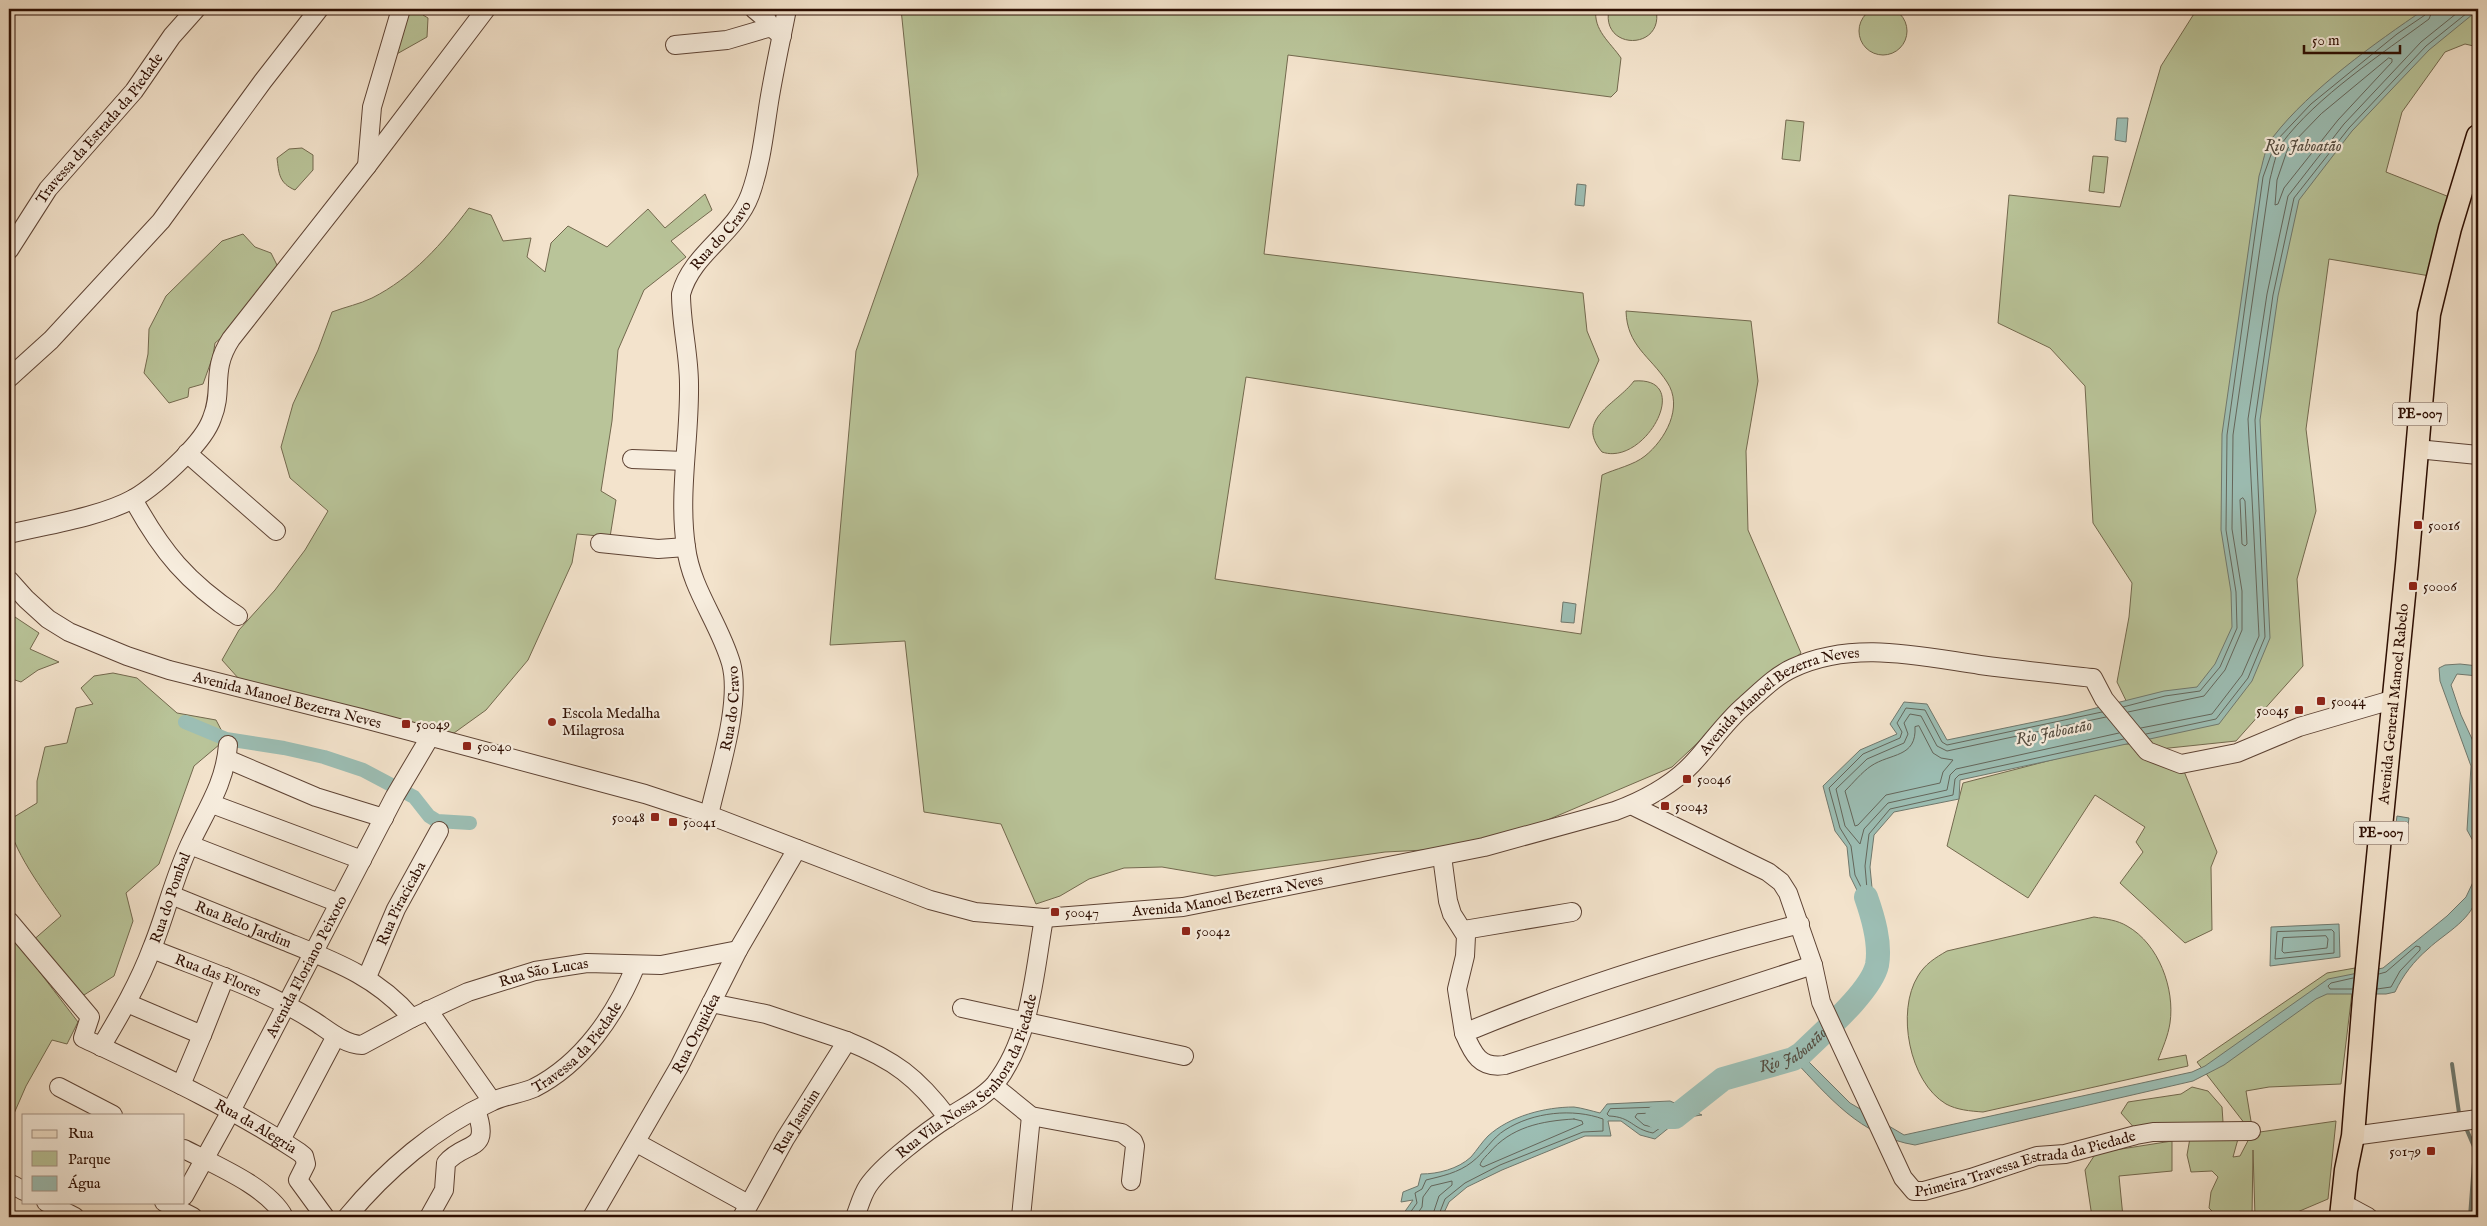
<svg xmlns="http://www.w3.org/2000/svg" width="2487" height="1226" viewBox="0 0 2487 1226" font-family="'IM FELL English',serif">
<rect width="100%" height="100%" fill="#f3e3cc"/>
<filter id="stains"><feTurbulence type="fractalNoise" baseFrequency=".004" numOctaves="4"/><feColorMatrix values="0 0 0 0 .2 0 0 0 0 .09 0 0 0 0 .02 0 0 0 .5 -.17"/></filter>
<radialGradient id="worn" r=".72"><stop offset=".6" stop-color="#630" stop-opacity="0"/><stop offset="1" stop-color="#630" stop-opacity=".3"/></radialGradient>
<g fill="#b9c499" stroke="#73694e">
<circle cx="1883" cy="31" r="24"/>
<path d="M 406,9 L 425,9 L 423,15 L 428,18 L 427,37 L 395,55 Z"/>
<path d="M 901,9 L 1596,9 C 1593,30 1610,42 1621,58 L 1617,91 L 1611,97 L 1288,55 L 1264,254 L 1583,293 L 1587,331 L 1599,360 L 1569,428 L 1246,377 L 1215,579 L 1581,634 L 1602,475 C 1615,469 1634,465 1645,456 C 1665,440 1684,407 1667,382 C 1650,356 1627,346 1626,311 L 1751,321 L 1758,381 L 1746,451 L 1748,530 L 1801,653 L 1741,702 L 1672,767 L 1484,847 L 1385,852 L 1215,876 L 1162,867 L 1124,868 L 1089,879 L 1060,896 L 1036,904 L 1001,824 L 924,812 L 905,641 L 830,645 L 856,351 L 918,175 Z"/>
<path d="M 1609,9 L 1656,9 C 1665,51 1600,51 1609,9 Z"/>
<path d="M 2197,9 L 2478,9 L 2478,47 L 2465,44 L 2445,52 L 2402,112 L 2386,172 L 2452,198 L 2430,276 L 2329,259 L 2306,429 L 2316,511 L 2297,579 L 2303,666 L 2236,741 L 2150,750 L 2117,682 L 2129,617 L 2132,583 L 2093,523 L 2085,386 L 2050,348 L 1998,323 L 2009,195 L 2120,207 L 2161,66 Z"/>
<path d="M 1786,120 L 1804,122 L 1800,161 L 1782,159 Z"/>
<path d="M 302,148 L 313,155 L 313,170 L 295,190 C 279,183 279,174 277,158 L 289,149 Z"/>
<path d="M 2093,156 L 2108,157 L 2104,193 L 2089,191 Z"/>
<path d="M 705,194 L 712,210 L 671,241 L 686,257 L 644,290 L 618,350 L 612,421 L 601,491 L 616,500 L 610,537 L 577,534 L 572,563 L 528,660 L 486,710 L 454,733 L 379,717 L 239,679 L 222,660 L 239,630 L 275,590 L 305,550 L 328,511 L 290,478 L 281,447 L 293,404 L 318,350 L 332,312 C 345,307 360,304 372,298 C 412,278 443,243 469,208 L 491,215 L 503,241 L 531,238 L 527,257 L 545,272 L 551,243 L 568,226 L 607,247 L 648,209 L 665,228 Z"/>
<path d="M 243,234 L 255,247 L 271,253 L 277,265 C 269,294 238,324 215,343 L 213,356 L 203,384 L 189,388 L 188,397 L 169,403 L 144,373 L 148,354 L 149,329 L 166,296 L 222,241 Z"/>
<path d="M 1634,381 C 1695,376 1645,467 1602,452 C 1574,419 1617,404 1634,381 Z"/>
<path d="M 9,613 L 39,633 L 30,649 L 59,662 L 38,670 L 21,682 L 9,678 Z"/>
<path d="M 113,673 L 137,678 L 177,713 L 216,720 L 226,739 L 194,766 L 159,864 L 126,893 L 133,921 L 114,976 L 84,995 L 49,972 L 31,942 L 61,916 C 45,894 9,845 9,820 L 37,803 L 37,781 L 45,747 L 67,743 L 76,708 L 93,704 L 81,688 L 94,676 Z"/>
<path d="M 2113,744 L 2140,744 L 2181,764 L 2217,852 L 2211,867 L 2212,930 L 2185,943 L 2120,883 L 2143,852 L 2136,842 L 2145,827 L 2095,795 L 2028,898 L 1947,846 L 1963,783 Z"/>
<path d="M 2094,917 C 2106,919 2117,920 2127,926 C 2159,944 2175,989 2170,1023 C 2168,1036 2163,1047 2158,1060 L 2186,1055 L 2188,1066 L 1983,1112 C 1970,1111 1957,1110 1946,1104 C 1909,1082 1896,1011 1918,976 C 1925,964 1935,958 1947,951 Z"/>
<path d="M 9,932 L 78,1022 L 67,1044 L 52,1040 L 26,1086 L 9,1125 Z"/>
<path d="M 2355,968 L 2341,1084 L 2269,1087 L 2246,1091 L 2253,1133 L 2336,1121 L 2328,1199 L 2295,1213 L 2255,1217 L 2253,1150 L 2252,1217 L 2218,1217 L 2209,1208 L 2211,1192 L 2218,1177 L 2212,1171 L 2191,1172 L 2187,1155 L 2190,1138 L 2137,1131 L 2121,1113 L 2128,1102 L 2181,1094 L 2192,1087 L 2208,1091 L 2222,1107 L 2223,1122 L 2214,1124 L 2238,1139 L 2233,1157 L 2240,1156 L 2252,1133 L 2197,1062 L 2327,973 Z"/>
<path d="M 2172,1141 L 2172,1171 L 2119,1176 L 2123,1217 L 2092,1217 L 2085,1170 L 2096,1153 Z"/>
</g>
<g fill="#9cbeb4" stroke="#70786d">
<path d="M 2425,9 L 2478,10 L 2429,50 L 2352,131 L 2299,200 L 2278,296 L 2260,420 L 2270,638 L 2252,681 L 2219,724 L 1960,780 L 1959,799 L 1894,812 L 1874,835 L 1870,867 L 1876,929 L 1850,876 L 1847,847 L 1835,831 L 1823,786 L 1860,750 L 1897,734 L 1890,724 L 1904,702 L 1927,704 L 1947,740 L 2068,715 L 2164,691 L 2197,687 L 2215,664 L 2232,627 L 2231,592 L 2221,530 L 2222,434 L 2259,176 C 2263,164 2265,146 2273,137 C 2310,89 2375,43 2425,9 Z"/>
<path d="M 2117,118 L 2128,118 L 2126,142 L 2115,140 Z"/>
<path d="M 1577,184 L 1586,185 L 1584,206 L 1575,205 Z"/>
<path d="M 1563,602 L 1576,604 L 1574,623 L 1561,622 Z"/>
<path d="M 2460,664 L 2478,666 L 2478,676 L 2457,674 L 2451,685 L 2461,715 L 2478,752 L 2478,850 L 2467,830 L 2471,766 L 2440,681 L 2439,668 L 2445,665 Z"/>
<path d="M 2397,816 L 2409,818 L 2406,840 L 2394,838 Z"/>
<path d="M 2478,856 C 2478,868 2480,880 2478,891 C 2475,919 2446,932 2428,949 C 2414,961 2403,975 2395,992 L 2386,994 L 2327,994 L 2316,999 L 2224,1065 L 2193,1081 L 1915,1145 C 1860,1136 1829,1097 1793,1059 L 1801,1054 L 1850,1103 L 1904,1135 L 2192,1072 L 2205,1066 L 2328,979 L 2383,968 L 2447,916 L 2466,897 L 2474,880 Z"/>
<path d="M 2339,924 L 2340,957 L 2270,966 L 2271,927 Z"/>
<path d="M 1670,1101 L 1702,1115 L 1681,1118 L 1655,1139 L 1640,1135 L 1621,1121 L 1608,1121 L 1611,1136 L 1585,1136 L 1502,1170 L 1467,1187 L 1449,1202 L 1442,1217 L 1401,1217 L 1413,1200 L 1401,1202 L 1403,1192 L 1418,1186 L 1421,1174 C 1438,1174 1458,1169 1471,1157 C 1477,1150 1482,1142 1488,1136 C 1510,1116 1545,1107 1574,1107 C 1582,1108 1592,1111 1600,1113 L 1607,1104 Z"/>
</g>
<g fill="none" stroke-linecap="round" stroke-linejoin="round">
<g stroke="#64665b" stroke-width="1">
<path d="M 2389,58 L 2392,59 L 2392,62 L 2338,120 L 2284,188 L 2278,204 L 2275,205 L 2277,180 L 2288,148 L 2321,114 Z"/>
<path d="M 2243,498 L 2245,501 L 2247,544 L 2245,546 L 2242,544 L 2240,500 Z"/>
<path d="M 2123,707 L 2165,696 L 2200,691 L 2220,667 L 2237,628 L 2236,592 L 2226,530 L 2227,435 L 2263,177 L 2276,141 L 2311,104 L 2397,34 L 2425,15 L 2427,9"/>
<path d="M 2102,712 L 1947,745 L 1942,742 L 1925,710 L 1906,708 L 1897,723 L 1902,732 L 1900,738 L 1863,754 L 1829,788 L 1840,828 L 1851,846 L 1855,875 L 1863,891 L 1867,889 L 1865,866 L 1869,834 L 1890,809 L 1953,795 L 1955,779 L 1959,775 L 2124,739"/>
<path d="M 2128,712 L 2204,696 L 2225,670 L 2242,630 L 2242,591 L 2232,529 L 2233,435 L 2270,179 C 2273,168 2276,152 2282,143 C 2316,97 2383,53 2429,19 L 2433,9"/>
<path d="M 2106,717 L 1947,751 L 1937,746 L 1921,716 L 1910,714 L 1904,723 L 1908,734 L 1904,743 L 1867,759 L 1836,789 L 1845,826 L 1860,844 L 1864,829 L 1888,803 L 1947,790 L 1950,775 L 1956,769 L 2119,733"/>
<path d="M 1919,726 L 1933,753 L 1941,758 L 1953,760 L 1943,772 L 1940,783 L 1886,795 L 1858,825 L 1855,826 L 1845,791 C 1853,783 1862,772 1871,766 C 1890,753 1917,758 1915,727 Z"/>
<path d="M 2141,728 L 2212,714 L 2242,675 L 2259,636 L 2248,419 L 2267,294 L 2288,196 L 2344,124 L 2421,42 L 2462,9"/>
<path d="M 2146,734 L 2216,719 L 2248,678 L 2265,637 L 2255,420 L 2273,295 L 2294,198 L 2349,128 L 2426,46 L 2472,9"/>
<path d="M 2478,752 L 2473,755 C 2481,782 2465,814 2478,840"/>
<path d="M 2332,930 L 2334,932 L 2334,953 L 2275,959 L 2277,932 Z"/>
<path d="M 2326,936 L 2328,939 L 2327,948 L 2284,953 L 2282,951 L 2283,938 Z"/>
<path d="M 2352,989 L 2330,989 L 2328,986 L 2331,983 L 2353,978"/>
<path d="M 2377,989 L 2391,987 L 2400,971 L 2420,950 L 2420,947 L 2416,946 L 2386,972 L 2379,974"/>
<path d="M 1668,1107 L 1677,1112 L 1678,1115 L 1653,1133 C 1632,1129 1632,1117 1609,1116 L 1607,1114 L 1610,1109 Z"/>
<path d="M 1663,1113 L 1665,1117 L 1652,1127 L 1644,1125 L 1635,1117 L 1637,1114 Z"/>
<path d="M 1574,1119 L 1582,1121 L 1583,1124 L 1483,1167 L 1480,1165 C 1481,1161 1485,1157 1489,1153 C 1511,1127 1541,1121 1574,1119 Z"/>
<path d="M 1407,1217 L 1417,1203 L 1415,1193 L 1422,1189 L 1426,1180 C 1442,1176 1458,1173 1472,1162 C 1485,1152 1492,1138 1505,1130 C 1533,1112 1573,1108 1603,1119 L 1603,1131 L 1583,1132 L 1500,1165 L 1465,1183 L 1445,1199 L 1438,1217"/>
<path d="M 1415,1217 L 1422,1207 L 1423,1197 L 1431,1186 L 1452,1181 L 1452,1185 L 1439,1196 L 1432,1217"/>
</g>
<g stroke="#70786d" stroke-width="4">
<path d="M 2452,1064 L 2459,1113"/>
<path d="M 2466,1128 L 2475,1149 L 2470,1217"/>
</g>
<path stroke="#9cbeb4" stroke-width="14" d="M 185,722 L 226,739 L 284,748 L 324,757 L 363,770 L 414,797 L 429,816 L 437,821 L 470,823"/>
<path stroke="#9cbeb4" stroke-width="24" id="s1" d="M 1657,1117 L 1675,1117 L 1723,1079 L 1793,1059 L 1801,1054 C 1821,1034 1871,992 1877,965 C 1881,943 1873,917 1866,897"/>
<defs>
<g id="minor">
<path d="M 754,9 L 767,20 L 771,27"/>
<path d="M 675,45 L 727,40 L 771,27 L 782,36"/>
<path d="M 367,166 L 372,107 L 401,9"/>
<path id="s2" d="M 9,250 L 48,189 L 134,91 L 172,36 L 196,9"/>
<path d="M 9,378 L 51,340 L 161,221 L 263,81 L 319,9"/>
<path d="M 2417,449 L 2478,455"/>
<path d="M 187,453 L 276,531"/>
<path d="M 632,459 L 685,461"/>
<path d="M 133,499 C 162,552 187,582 238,616"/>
<path d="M 9,534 C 46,525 100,517 133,499 C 152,488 168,473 183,458 C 194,447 207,433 212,418 C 224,389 210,371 231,339 L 367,166 L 486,9"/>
<path d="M 600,543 L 658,549 L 686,547"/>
<path id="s3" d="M 9,580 L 26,599 L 48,619 L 69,632 L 127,656 L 169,670 L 361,718 L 645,794 L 709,815 L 930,900 L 975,912 L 1044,918 L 1183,907 L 1484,847 L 1615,811 C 1642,801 1671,786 1692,764 C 1710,745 1725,722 1745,705 C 1760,692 1775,676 1793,668 C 1853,640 1918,656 1980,665 C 2018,670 2056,674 2093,678 L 2104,699 L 2147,751 L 2181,764 L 2237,753 L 2299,727 L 2395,699"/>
<path d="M 227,759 L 316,797 L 384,818"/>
<path d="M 212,804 L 362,860"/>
<path id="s4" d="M 1631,805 L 1768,872 L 1781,882 L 1788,893 L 1813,965 L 1821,1002 L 1903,1178 L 1914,1191 L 1924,1191 L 1971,1178 L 2037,1156 L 2065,1154 L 2136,1135 L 2153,1132 L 2251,1131"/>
<path id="s5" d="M 709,815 C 718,774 742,703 731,663 C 719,622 691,589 686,547 C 678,493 690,438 689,384 C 689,354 681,324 681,294 C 692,253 735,235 750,195 C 761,165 764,134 769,102 C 774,71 781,40 787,9"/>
<path d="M 190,845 L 339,903"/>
<path d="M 1442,856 L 1448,901 L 1452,914 L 1466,936 L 1465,956 L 1457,989 L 1464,1033"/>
<path id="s6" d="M 171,895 C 208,910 245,925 282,940 C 331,960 377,976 412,1018"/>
<path id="s7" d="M 9,921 L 90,1017 L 83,1038 C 157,1073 231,1107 299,1152 L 304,1156 L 306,1164 L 298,1180 L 325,1217"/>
<path d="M 1800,924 C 1686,953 1572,988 1464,1033 C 1473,1054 1480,1069 1505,1065 L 1813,965"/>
<path d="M 1464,930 L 1572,912"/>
<path id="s8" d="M 152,949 C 207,971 264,989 314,1021 C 328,1030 345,1045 362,1045 L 412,1018 L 468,992 L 535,971 L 587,963 L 661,965 L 738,950"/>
<path id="s9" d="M 367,977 L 396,909 L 439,831"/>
<path d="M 127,1003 L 202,1035 L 181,1085"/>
<path d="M 711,1003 L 766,1014 L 847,1041"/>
<path d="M 962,1008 L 1184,1056"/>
<path d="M 428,1010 L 492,1101"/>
<path d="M 202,1035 L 225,977"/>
<path id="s10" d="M 101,1047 C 120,1015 139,983 152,948 C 166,914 174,877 190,844 C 206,810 225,784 228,745"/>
<path d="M 994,1086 L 1031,1116 L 1122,1133 L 1133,1141 L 1135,1146 L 1131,1181"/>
<path d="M 59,1087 L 113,1115"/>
<path d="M 2353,1136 L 2478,1119"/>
<path d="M 281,1140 L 336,1036"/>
<path d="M 637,1143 L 748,1204"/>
<path d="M 184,1149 C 213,1164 269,1187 284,1217"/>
<path d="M 13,1185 L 24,1191"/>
<path id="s11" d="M 184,1196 L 231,1111 L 395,796 L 430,737"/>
<path d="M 46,1202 L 75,1217"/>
<path d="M 164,1202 L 193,1217"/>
<path d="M 2342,1203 L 2368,1217"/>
<path id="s12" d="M 347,1217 C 385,1171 436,1127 491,1102 C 504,1095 521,1094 534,1088 C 583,1063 616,1014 636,965"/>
<path d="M 429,1217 L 444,1190 L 446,1163 C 465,1140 492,1154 476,1110"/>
<path id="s13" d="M 592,1217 L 679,1067 L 738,950 L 797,849"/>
<path id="s14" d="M 742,1217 L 785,1139 L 847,1041 C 894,1060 917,1077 948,1118"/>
<path id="s15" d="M 855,1217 C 859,1207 862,1195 868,1186 C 882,1165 927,1131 949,1117 C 964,1107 983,1098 995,1084 C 1031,1038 1034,974 1044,918"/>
<path d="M 1021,1217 L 1031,1116"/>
</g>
<g id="major">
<path id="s16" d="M 2341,1217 L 2346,1170 L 2353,1136 L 2364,998 L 2407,565 L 2429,314 L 2450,228 L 2478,136"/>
</g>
</defs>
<use href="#minor" stroke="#5e4334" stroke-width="20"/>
<use href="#major" stroke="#2d0e02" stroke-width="25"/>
<use href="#minor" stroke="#f7edde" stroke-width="18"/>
<use href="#major" stroke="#f3e3cc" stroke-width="22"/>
</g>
<g fill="#8f2418" stroke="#f7edde" stroke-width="2">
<rect x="2413" y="520" width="10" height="10" rx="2.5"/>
<rect x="2408" y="581" width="10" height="10" rx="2.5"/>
<rect x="2316" y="696" width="10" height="10" rx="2.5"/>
<rect x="2294" y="705" width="10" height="10" rx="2.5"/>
<circle cx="552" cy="722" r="5"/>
<rect x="401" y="719" width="10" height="10" rx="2.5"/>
<rect x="462" y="741" width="10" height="10" rx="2.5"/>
<rect x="1682" y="774" width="10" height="10" rx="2.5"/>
<rect x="1660" y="801" width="10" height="10" rx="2.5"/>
<rect x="650" y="812" width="10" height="10" rx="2.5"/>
<rect x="668" y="817" width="10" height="10" rx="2.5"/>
<rect x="1050" y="907" width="10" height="10" rx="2.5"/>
<rect x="1181" y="926" width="10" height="10" rx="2.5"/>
<rect x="2426" y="1146" width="10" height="10" rx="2.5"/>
</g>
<g text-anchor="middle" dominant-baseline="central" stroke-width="4.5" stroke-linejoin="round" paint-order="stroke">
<g fill="#f7edde" stroke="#6a5144" stroke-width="1">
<rect x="2392.5" y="402.5" width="55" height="23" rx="4"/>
<rect x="2353.5" y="821.5" width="55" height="23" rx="4"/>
</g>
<g font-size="14" font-weight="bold" fill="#2d0e02">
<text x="2420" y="414">PE-007</text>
<text x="2381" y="833">PE-007</text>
</g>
<g font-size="15" fill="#2d0e02" stroke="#f7edde">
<text stroke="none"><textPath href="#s2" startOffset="152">Travessa da Estrada da Piedade</textPath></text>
<text stroke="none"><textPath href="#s5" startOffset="605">Rua do Cravo</textPath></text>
<text stroke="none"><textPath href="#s3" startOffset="309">Avenida Manoel Bezerra Neves</textPath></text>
<text stroke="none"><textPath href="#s16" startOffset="516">Avenida General Manoel Rabelo</textPath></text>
<text stroke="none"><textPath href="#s3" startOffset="1884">Avenida Manoel Bezerra Neves</textPath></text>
<text stroke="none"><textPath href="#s5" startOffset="109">Rua do Cravo</textPath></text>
<text stroke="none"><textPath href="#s3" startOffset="1284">Avenida Manoel Bezerra Neves</textPath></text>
<text stroke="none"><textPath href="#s10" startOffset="165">Rua do Pombal</textPath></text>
<text stroke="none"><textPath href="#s9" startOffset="81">Rua Piracicaba</textPath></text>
<text stroke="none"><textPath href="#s6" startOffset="78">Rua Belo Jardim</textPath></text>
<text stroke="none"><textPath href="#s11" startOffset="260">Avenida Floriano Peixoto</textPath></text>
<text stroke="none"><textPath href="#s8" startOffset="429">Rua São Lucas</textPath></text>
<text stroke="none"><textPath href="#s8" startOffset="71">Rua das Flores</textPath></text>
<text stroke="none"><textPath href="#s13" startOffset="211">Rua Orquidea</textPath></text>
<text stroke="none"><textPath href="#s12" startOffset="291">Travessa da Piedade</textPath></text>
<text stroke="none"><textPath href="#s15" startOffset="186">Rua Vila Nossa Senhora da Piedade</textPath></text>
<text stroke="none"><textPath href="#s14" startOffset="110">Rua Jasmim</textPath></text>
<text stroke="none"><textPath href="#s7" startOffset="342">Rua da Alegria</textPath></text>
<text stroke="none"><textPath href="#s4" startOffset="622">Primeira Travessa Estrada da Piedade</textPath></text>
</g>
<g font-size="15" fill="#2d0e02" stroke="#f7edde" text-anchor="start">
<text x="2428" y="525">50016</text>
<text x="2423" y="586">50006</text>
<text x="2331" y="701">50044</text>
<text x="2289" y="710" text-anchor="end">50045</text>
<text x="562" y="713">Escola Medalha<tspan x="562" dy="17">Milagrosa</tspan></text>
<text x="416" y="724">50049</text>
<text x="477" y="746">50040</text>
<text x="1697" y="779">50046</text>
<text x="1675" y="806">50043</text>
<text x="645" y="817" text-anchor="end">50048</text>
<text x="683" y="822">50041</text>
<text x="1065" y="912">50047</text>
<text x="1196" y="931">50042</text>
<text x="2421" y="1151" text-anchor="end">50179</text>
</g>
<g font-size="16" font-style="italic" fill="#544c40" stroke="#f7edde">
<text x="2303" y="147">Rio Jaboatão</text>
<text transform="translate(2054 733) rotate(-11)">Rio Jaboatão</text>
<text stroke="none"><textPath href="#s1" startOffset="156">Rio Jaboatão</textPath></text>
</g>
</g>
<rect width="2487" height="1226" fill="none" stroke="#f3e3cc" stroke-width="30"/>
<rect x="10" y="10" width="2467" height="1206" fill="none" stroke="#2d0e02" stroke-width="2.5"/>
<rect x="15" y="15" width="2457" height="1196" fill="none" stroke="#2d0e02"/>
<rect x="22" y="1114" width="162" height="90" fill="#f7edde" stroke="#a69486"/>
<rect x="32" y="1130" width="25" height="8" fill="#f3e3cc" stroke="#a69486"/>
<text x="68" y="1138" font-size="15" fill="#2d0e02">Rua</text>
<rect x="32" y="1151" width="25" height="15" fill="#b9c499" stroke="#a69486"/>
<text x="68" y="1164" font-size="15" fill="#2d0e02">Parque</text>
<rect x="32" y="1176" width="25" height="15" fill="#9cbeb4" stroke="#a69486"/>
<text x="68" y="1188" font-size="15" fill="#2d0e02">Água</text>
<path d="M2304 45v8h96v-8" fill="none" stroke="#2d0e02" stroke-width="2.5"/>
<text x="2312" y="45" font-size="15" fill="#2d0e02" stroke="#f7edde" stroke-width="4" paint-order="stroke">50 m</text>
<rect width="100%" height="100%" filter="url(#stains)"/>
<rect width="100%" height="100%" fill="url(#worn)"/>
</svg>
